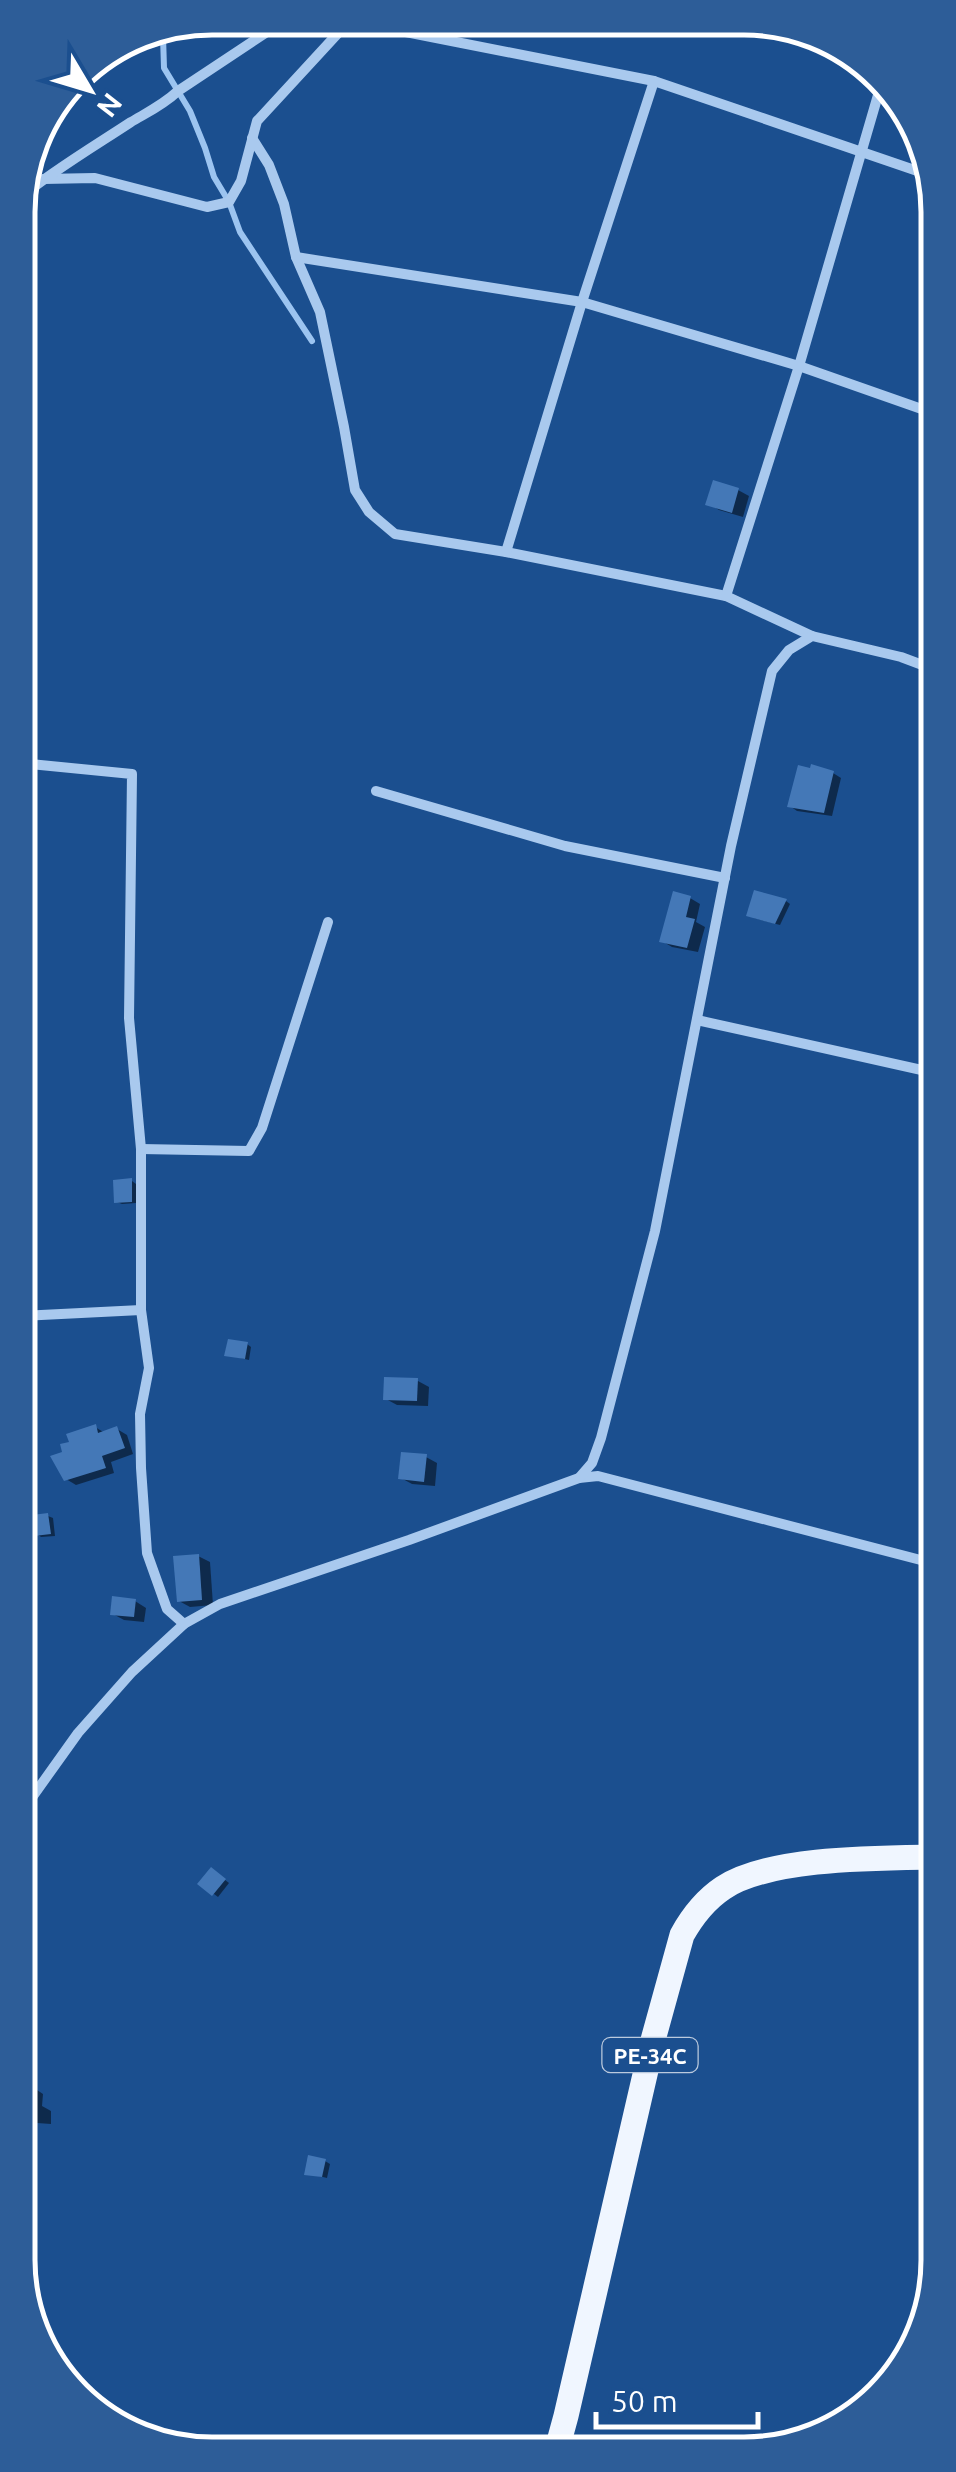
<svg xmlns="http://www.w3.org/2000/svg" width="956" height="2472" viewBox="0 0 956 2472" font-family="Ubuntu,sans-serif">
<rect width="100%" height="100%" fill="#1b4f8f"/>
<g fill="#0007">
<path d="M 738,490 L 749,496 L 743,517 L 719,510 L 708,503 Z"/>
<path d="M 833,773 L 841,778 L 832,816 L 797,811 L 790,806 Z"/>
<path d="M 690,898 L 700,904 L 696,922 L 705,927 L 698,952 L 672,947 L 662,941 Z"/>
<path d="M 786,901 L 790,904 L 780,925 L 754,918 Z"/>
<path d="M 132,1181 L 136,1184 L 136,1203 L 122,1204 L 117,1202 Z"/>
<path d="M 247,1344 L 251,1347 L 249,1360 L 227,1355 Z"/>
<path d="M 418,1381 L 429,1387 L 428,1406 L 397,1405 L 386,1399 Z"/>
<path d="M 95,1427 L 105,1433 L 117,1429 L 127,1435 L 133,1454 L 111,1462 L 114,1473 L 76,1485 L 66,1479 L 65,1454 Z"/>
<path d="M 426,1457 L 437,1463 L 435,1486 L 412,1484 L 401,1478 Z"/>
<path d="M 48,1516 L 53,1518 L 55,1536 L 41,1537 L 36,1533 L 22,1531 L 22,1519 Z"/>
<path d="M 198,1556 L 210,1562 L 213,1605 L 190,1607 L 179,1601 Z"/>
<path d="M 135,1601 L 146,1608 L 144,1622 L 124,1620 L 113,1614 Z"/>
<path d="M 216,1873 L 229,1883 L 218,1897 L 201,1884 Z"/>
<path d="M 23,2088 L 34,2088 L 43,2094 L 42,2106 L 51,2111 L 51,2124 L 23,2122 Z"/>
<path d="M 325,2161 L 330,2164 L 327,2178 L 307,2173 Z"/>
</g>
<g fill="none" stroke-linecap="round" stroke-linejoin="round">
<path stroke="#9cc4f0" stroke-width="6" d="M 163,36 L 164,68 L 190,111 L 205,148 L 214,177 L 229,202 L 240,232 L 312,341"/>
</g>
<g fill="#4478b7">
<path d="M 713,480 L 739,488 L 732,513 L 705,505 Z"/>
<path d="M 811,764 L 834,771 L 824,813 L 787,807 L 798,765 L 810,768 Z"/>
<path d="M 754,890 L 787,899 L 775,924 L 746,916 Z"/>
<path d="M 673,891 L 691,896 L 686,917 L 695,919 L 687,948 L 659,942 Z"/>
<path d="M 132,1178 L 132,1202 L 114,1203 L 113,1180 Z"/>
<path d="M 228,1339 L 248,1342 L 245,1359 L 224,1356 Z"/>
<path d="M 384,1377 L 418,1378 L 417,1401 L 383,1400 Z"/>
<path d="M 96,1424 L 98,1433 L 117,1426 L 125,1448 L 102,1456 L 106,1468 L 64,1481 L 50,1456 L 62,1452 L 60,1444 L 69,1442 L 66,1434 Z"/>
<path d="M 401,1452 L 427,1454 L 424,1482 L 398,1479 Z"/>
<path d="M 48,1513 L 51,1534 L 34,1536 L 32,1515 Z"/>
<path d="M 199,1554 L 202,1600 L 177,1602 L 173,1556 Z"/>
<path d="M 112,1596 L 136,1599 L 134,1617 L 110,1615 Z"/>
<path d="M 211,1867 L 226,1879 L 212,1896 L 197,1884 Z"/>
<path d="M 308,2155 L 326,2159 L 322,2177 L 304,2175 Z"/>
</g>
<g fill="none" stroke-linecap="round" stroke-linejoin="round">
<g stroke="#a9c9ee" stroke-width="10">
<path d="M 350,21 L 654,81 L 932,176"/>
<path d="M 252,138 L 269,165 L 284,204 L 296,257 L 320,312 L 344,427 L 355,490 L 369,512 L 395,534 L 506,552 L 726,596 L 812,636"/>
<path d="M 43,179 L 95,178 L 207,207 L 229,202 L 241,181 L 257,121 L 352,18"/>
<path d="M 18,199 C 54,170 93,147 131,122 C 148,112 163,105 178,91 L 288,18"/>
<path d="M 296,257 L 582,302 L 799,366 L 933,413"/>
<path d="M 506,552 L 582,302 L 654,81"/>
<path d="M 726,596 L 799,366 L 883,78"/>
<path d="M 20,763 L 132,774 L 129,1018 L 141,1149 L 141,1310 L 149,1368 L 140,1414 L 141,1468 L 147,1553 L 167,1609 L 184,1624"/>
<path d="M 376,791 L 565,846 L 725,878"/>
<path d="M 697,1020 L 935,1073"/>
<path d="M 141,1149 L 249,1151 L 262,1128 L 328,922"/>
<path d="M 21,1316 L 141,1310"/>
<path d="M 579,1478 L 598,1476 L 936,1564"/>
<path d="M 22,1489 L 25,1488"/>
<path d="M 23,1810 L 78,1733 L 132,1672 L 184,1624 L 220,1604 L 409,1540 L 579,1478 L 592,1463 L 601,1438 L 655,1231 L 731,846 L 772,671 L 789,650 L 812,636 L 901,657 L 933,669"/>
</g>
<path stroke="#f0f6ff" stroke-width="25" d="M 557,2449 L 566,2416 L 653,2040 L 682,1935 C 692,1917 705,1900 723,1888 C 769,1857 880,1858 937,1857"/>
</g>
<g text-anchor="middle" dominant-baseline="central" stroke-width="8" stroke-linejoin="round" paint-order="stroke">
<rect fill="#1b4f8f" stroke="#bbcadd" stroke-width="2.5" x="602.5" y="2038" width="95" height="34" rx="8"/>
<g font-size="22" font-weight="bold" fill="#fff">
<text x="650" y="2055">PE-34C</text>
</g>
</g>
<path d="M0 0H956V2472H0ZM212 35H744A177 177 0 0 1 921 212V2260A177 177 0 0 1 744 2437H212A177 177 0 0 1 35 2260V212A177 177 0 0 1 212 35Z" fill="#2d5d98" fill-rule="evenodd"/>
<path fill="none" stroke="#fff" stroke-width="5" d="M212 35H744A177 177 0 0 1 921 212V2260A177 177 0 0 1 744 2437H212A177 177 0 0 1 35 2260V212A177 177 0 0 1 212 35Z"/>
<g transform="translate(90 90) rotate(128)" stroke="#1b4f8f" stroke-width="8" paint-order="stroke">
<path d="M0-8L18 38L0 25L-18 38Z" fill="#ffffff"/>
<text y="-15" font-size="28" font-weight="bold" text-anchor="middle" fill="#ffffff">N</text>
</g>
<path d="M596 2412v15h162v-15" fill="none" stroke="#ffffff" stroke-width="5"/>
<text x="611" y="2412" font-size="30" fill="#ffffff" stroke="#1b4f8f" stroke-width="8" paint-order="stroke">50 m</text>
</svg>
